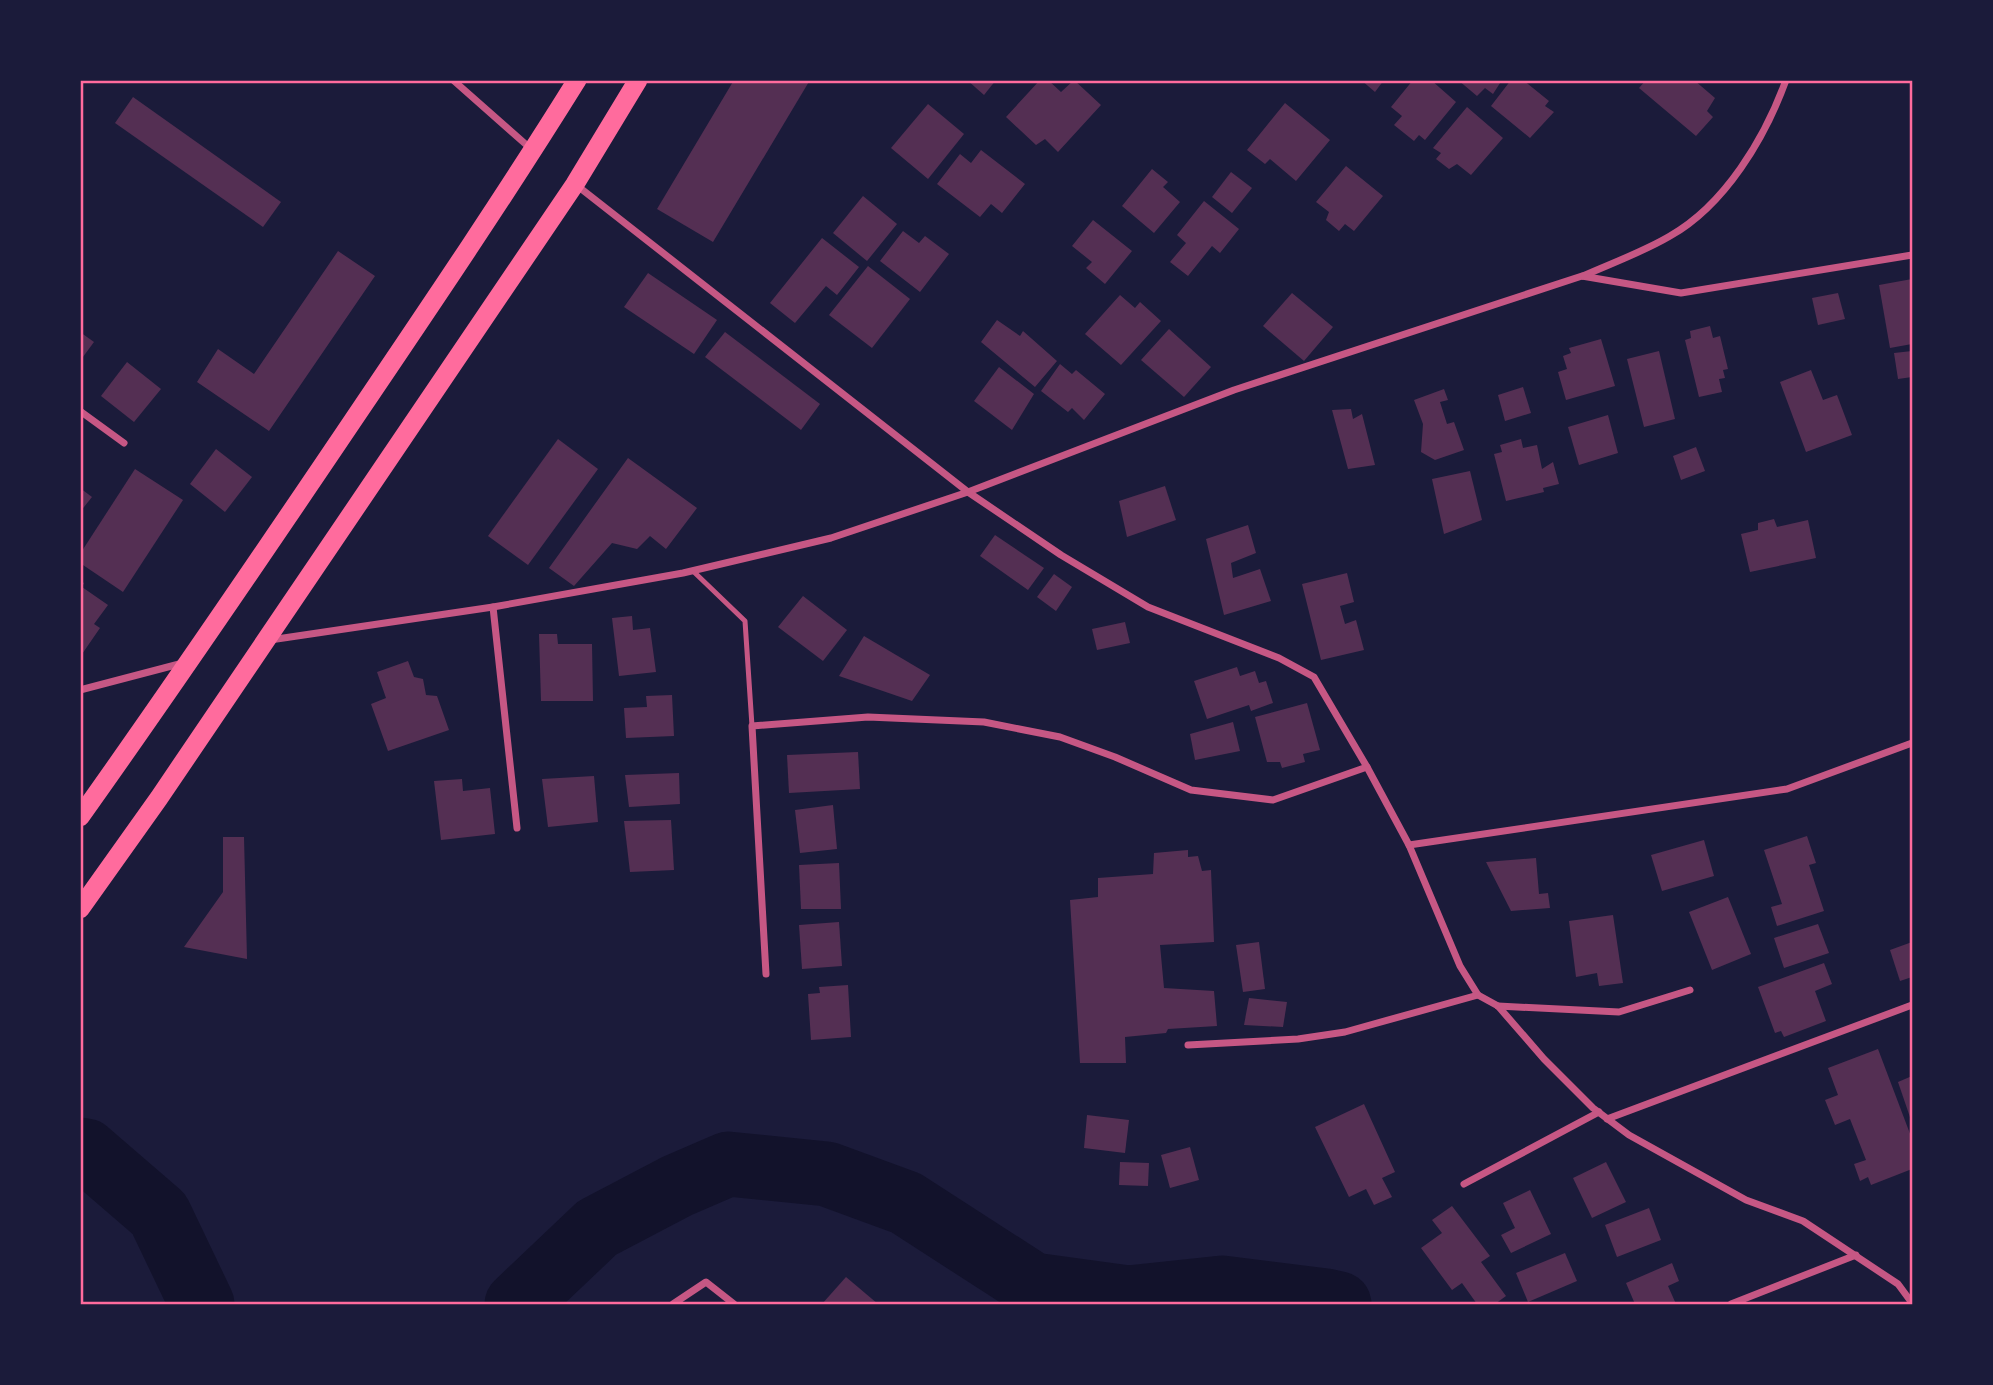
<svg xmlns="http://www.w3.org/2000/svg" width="1993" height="1385" viewBox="0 0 1993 1385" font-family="Rubik,sans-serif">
<rect width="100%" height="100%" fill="#1b1b3a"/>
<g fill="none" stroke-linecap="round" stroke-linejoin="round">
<g stroke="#12122b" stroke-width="65">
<path d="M 80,1150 L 86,1151 L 159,1214 L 202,1304"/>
<path d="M 517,1304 L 597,1228 L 677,1186 L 728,1164 L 827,1174 L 906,1203 L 1033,1285 L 1128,1298 L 1222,1288 L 1326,1301 L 1339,1304"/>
</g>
</g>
<g fill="#542f53">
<path d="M 734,80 L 810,80 L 713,242 L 657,209 Z"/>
<path d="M 967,80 L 996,80 L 984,95 Z"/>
<path d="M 1040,80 L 1048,80 L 1061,92 L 1074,80 L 1101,105 L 1058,152 L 1045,139 L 1036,145 L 1006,117 Z"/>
<path d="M 1361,80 L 1384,80 L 1375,92 Z"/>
<path d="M 1413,80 L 1431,80 L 1456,102 L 1425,140 L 1419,135 L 1414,141 L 1394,125 L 1402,116 L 1391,107 Z"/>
<path d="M 1458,80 L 1502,80 L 1493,94 L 1485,88 L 1477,96 Z"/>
<path d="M 1511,80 L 1523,80 L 1549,101 L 1545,106 L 1554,112 L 1530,138 L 1491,106 Z"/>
<path d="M 1646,80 L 1694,80 L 1715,98 L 1707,111 L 1713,117 L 1696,136 L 1639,88 Z"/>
<path d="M 133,97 L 281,202 L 263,227 L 115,123 Z"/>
<path d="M 1285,103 L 1330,140 L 1296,181 L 1270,159 L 1265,164 L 1247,150 Z"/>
<path d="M 928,104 L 964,134 L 928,179 L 891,148 Z"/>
<path d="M 1467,107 L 1503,138 L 1471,175 L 1457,164 L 1449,169 L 1436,159 L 1441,153 L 1433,148 Z"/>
<path d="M 981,150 L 1025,184 L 1002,213 L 991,204 L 980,217 L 937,184 L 960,154 L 971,163 Z"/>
<path d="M 1346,166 L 1383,196 L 1354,231 L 1345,224 L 1339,231 L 1326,220 L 1329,212 L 1316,202 Z"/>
<path d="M 1152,169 L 1168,182 L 1163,187 L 1180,202 L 1154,233 L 1122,206 Z"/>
<path d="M 1231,172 L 1252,188 L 1232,213 L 1212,197 Z"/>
<path d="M 863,196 L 897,224 L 867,261 L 833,233 Z"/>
<path d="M 1204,201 L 1239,229 L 1220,253 L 1212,246 L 1188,276 L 1170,262 L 1186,243 L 1177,235 Z"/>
<path d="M 1093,220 L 1132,251 L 1105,284 L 1086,268 L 1092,262 L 1072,246 Z"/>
<path d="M 903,231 L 919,243 L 925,236 L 949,254 L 920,292 L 880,261 Z"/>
<path d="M 822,238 L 859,267 L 837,295 L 826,286 L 795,323 L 770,303 Z"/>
<path d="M 338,251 L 375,276 L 269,431 L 197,382 L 218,349 L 254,374 Z"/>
<path d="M 868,266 L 910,299 L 872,348 L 829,315 Z"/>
<path d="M 648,273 L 717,320 L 694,354 L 624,307 Z"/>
<path d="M 1912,279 L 1912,344 L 1890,348 L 1879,285 Z"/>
<path d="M 1292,293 L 1333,327 L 1304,361 L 1263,326 Z"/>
<path d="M 1838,293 L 1845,319 L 1818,325 L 1812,298 Z"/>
<path d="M 1120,295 L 1135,308 L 1140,302 L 1161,321 L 1121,365 L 1085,334 Z"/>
<path d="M 997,320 L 1020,336 L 1023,331 L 1057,361 L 1035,387 L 981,342 Z"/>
<path d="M 1710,326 L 1713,338 L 1720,336 L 1728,369 L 1723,370 L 1725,378 L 1719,379 L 1722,392 L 1699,397 L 1685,340 L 1691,338 L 1690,331 Z"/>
<path d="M 1169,329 L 1211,367 L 1184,397 L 1141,360 Z"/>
<path d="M 80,332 L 94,342 L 80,361 Z"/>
<path d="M 725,332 L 820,404 L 801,430 L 705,357 Z"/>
<path d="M 1601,339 L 1615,386 L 1566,400 L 1558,372 L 1567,369 L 1563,356 L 1571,353 L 1569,348 Z"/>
<path d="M 1659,351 L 1675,419 L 1644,427 L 1627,359 Z"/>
<path d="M 1912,351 L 1912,377 L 1898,379 L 1894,353 Z"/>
<path d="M 127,362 L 161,389 L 134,422 L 101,396 Z"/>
<path d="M 1060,364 L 1072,374 L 1076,370 L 1105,394 L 1084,420 L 1072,408 L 1068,412 L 1041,391 Z"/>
<path d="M 999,367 L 1034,394 L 1012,430 L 974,401 Z"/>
<path d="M 1811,370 L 1823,400 L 1837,395 L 1852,435 L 1806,452 L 1780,382 Z"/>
<path d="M 1523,387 L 1531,413 L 1505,421 L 1498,395 Z"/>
<path d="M 1444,389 L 1448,400 L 1440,402 L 1447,424 L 1454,422 L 1464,450 L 1435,460 L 1421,452 L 1423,424 L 1414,400 Z"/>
<path d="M 1351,409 L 1353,419 L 1362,414 L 1375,465 L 1348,469 L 1332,410 Z"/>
<path d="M 1608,415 L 1618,453 L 1579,465 L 1568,427 Z"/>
<path d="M 558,439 L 598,469 L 528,565 L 488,536 Z"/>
<path d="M 1521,439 L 1523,448 L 1537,445 L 1542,469 L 1553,462 L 1559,484 L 1543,488 L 1544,492 L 1506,501 L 1494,454 L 1502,452 L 1500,445 Z"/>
<path d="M 1696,447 L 1705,471 L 1681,480 L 1673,456 Z"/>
<path d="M 216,449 L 252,477 L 225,512 L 190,484 Z"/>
<path d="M 628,458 L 697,508 L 666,549 L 650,536 L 637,549 L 612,543 L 574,586 L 549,568 Z"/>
<path d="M 135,469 L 183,500 L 123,592 L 80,563 L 80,554 Z"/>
<path d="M 1470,471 L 1482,520 L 1444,534 L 1432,479 Z"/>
<path d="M 1165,486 L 1176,520 L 1127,537 L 1119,501 Z"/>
<path d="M 80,488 L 92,497 L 80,512 Z"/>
<path d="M 1774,519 L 1777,527 L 1808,520 L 1816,558 L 1750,572 L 1741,534 L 1758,530 L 1758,523 Z"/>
<path d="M 1248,525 L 1256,553 L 1231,563 L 1233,578 L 1260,569 L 1271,601 L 1224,615 L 1206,539 Z"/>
<path d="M 995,535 L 1044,568 L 1028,590 L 980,556 Z"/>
<path d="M 1347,573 L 1354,602 L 1340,606 L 1345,624 L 1356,620 L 1364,650 L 1321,660 L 1302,584 Z"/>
<path d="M 1054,574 L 1072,587 L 1056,611 L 1037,597 Z"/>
<path d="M 80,581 L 84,583 L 82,587 L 108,605 L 94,624 L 100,628 L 80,657 Z"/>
<path d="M 803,596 L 847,630 L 823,661 L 778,627 Z"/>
<path d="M 632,616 L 633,630 L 650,628 L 656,672 L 619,676 L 612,618 Z"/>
<path d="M 1125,622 L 1130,643 L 1097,650 L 1092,629 Z"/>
<path d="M 539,634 L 557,634 L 558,644 L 592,644 L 593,701 L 541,701 Z"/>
<path d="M 864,636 L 930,675 L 912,701 L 839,676 Z"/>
<path d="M 408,661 L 414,677 L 423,679 L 426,695 L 437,696 L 449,730 L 388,751 L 371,704 L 386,698 L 377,672 Z"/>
<path d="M 1237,667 L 1240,676 L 1255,671 L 1259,683 L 1266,681 L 1273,703 L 1251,711 L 1249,705 L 1207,719 L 1194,681 Z"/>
<path d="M 672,695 L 674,736 L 626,738 L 624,708 L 647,707 L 646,696 Z"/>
<path d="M 1307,703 L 1320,750 L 1303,754 L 1305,762 L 1282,768 L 1280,762 L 1267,762 L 1255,717 Z"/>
<path d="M 1233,722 L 1240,751 L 1195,760 L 1190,734 Z"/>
<path d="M 858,752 L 860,789 L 789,793 L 787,755 Z"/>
<path d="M 679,773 L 680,804 L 629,807 L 625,775 Z"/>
<path d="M 594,776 L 598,822 L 548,827 L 542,779 Z"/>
<path d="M 462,779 L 463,791 L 490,788 L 495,834 L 441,840 L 434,781 Z"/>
<path d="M 833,805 L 837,849 L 800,853 L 795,810 Z"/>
<path d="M 671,820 L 674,870 L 630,872 L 624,821 Z"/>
<path d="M 1807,836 L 1816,863 L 1809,865 L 1824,911 L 1777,926 L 1771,907 L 1782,904 L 1764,850 Z"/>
<path d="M 223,837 L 244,837 L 247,959 L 184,947 L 223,892 Z"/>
<path d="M 1704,840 L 1714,876 L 1662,891 L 1651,855 Z"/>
<path d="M 1188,850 L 1188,857 L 1198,856 L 1202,871 L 1211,870 L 1214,942 L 1160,945 L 1164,988 L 1214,991 L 1217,1026 L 1168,1029 L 1166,1033 L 1125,1037 L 1126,1063 L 1080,1063 L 1070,900 L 1098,897 L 1098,878 L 1153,874 L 1154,853 Z"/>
<path d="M 1536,858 L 1539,894 L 1548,893 L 1550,908 L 1511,911 L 1486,862 Z"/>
<path d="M 839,863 L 841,909 L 801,909 L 799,865 Z"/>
<path d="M 1728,897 L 1751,954 L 1712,970 L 1689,912 Z"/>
<path d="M 1613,915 L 1623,983 L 1599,986 L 1597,973 L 1576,977 L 1569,921 Z"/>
<path d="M 839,922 L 842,966 L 802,969 L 799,925 Z"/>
<path d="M 1818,924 L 1829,953 L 1784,968 L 1774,938 Z"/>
<path d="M 1259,942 L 1265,989 L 1243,992 L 1236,945 Z"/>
<path d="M 1912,942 L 1912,977 L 1900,981 L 1890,950 Z"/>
<path d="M 1824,963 L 1832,984 L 1815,991 L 1826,1021 L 1784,1037 L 1781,1031 L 1775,1033 L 1758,987 Z"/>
<path d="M 848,985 L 851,1037 L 811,1040 L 808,994 L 820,993 L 819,987 Z"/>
<path d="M 1249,998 L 1287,1002 L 1283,1027 L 1244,1025 Z"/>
<path d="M 1878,1049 L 1912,1139 L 1912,1169 L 1871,1185 L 1868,1177 L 1860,1181 L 1854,1164 L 1866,1160 L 1850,1119 L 1835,1125 L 1825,1100 L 1838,1095 L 1828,1068 Z"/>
<path d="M 1912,1076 L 1912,1123 L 1898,1082 Z"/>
<path d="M 1364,1104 L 1395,1172 L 1382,1178 L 1392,1197 L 1374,1205 L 1366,1189 L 1349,1197 L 1315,1127 Z"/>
<path d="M 1087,1115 L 1129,1120 L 1125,1153 L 1084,1148 Z"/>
<path d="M 1190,1147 L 1199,1180 L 1170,1188 L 1161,1155 Z"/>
<path d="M 1120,1162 L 1149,1163 L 1148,1186 L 1119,1185 Z"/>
<path d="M 1606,1162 L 1626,1202 L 1592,1218 L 1573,1178 Z"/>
<path d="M 1530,1190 L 1551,1234 L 1511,1253 L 1501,1235 L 1515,1228 L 1503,1203 Z"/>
<path d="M 1452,1206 L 1490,1256 L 1481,1262 L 1506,1296 L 1495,1304 L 1477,1304 L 1462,1283 L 1452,1290 L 1421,1248 L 1442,1233 L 1432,1220 Z"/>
<path d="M 1649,1208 L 1661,1240 L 1617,1257 L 1605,1225 Z"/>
<path d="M 1565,1253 L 1577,1281 L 1528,1302 L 1516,1273 Z"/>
<path d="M 1672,1263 L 1679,1281 L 1668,1286 L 1676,1304 L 1635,1304 L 1626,1283 Z"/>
<path d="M 846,1277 L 878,1304 L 822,1304 Z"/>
</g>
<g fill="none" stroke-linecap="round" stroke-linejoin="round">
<path stroke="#c65784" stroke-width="5" d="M 693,571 L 745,621 L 752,726"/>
<g stroke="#c65784" stroke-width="7">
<path d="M 453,80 L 530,148"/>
<path d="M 575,184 L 968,492 L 1061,555 L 1148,607 L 1279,658 L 1314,677 L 1367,767 L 1409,845 L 1460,966 L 1478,995 L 1498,1006 L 1544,1059 L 1593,1108 L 1629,1135 L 1746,1200 L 1803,1221 L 1898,1284 L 1912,1303"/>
<path d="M 1583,276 C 1612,263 1643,252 1670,236 C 1725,205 1765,138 1786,80"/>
<path d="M 80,411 L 124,443"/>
<path d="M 493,607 L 517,828"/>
<path d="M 270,640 L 493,607 L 683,573 L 831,538 L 968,492 L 1234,390 L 1582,276 L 1681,293 L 1912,255"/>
<path d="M 80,690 L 183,663"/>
<path d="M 1409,845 L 1787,789 L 1912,743"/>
<path d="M 766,974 L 752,726 L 868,717 L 984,722 L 1060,737 L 1115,757 L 1191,790 L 1273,800 L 1367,767"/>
<path d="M 1498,1006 L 1619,1012 L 1690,990"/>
<path d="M 1188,1045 L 1298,1039 L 1345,1032 L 1478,995"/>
<path d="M 1607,1119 L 1912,1005"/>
<path d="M 1464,1184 L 1599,1112"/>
<path d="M 673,1304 L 706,1282 L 734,1304"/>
<path d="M 1731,1304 L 1856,1255"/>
</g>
<g stroke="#ff6b9d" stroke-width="19">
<path d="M 80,817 C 176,682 269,545 362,407 C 435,299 508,191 577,80"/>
<path d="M 80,909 L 159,798 L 575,184 L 638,80"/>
</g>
</g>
<rect width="1993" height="1385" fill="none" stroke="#1b1b3a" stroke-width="164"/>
<rect x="82" y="82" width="1829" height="1221" fill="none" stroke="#ff6b9d" stroke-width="2.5"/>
</svg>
